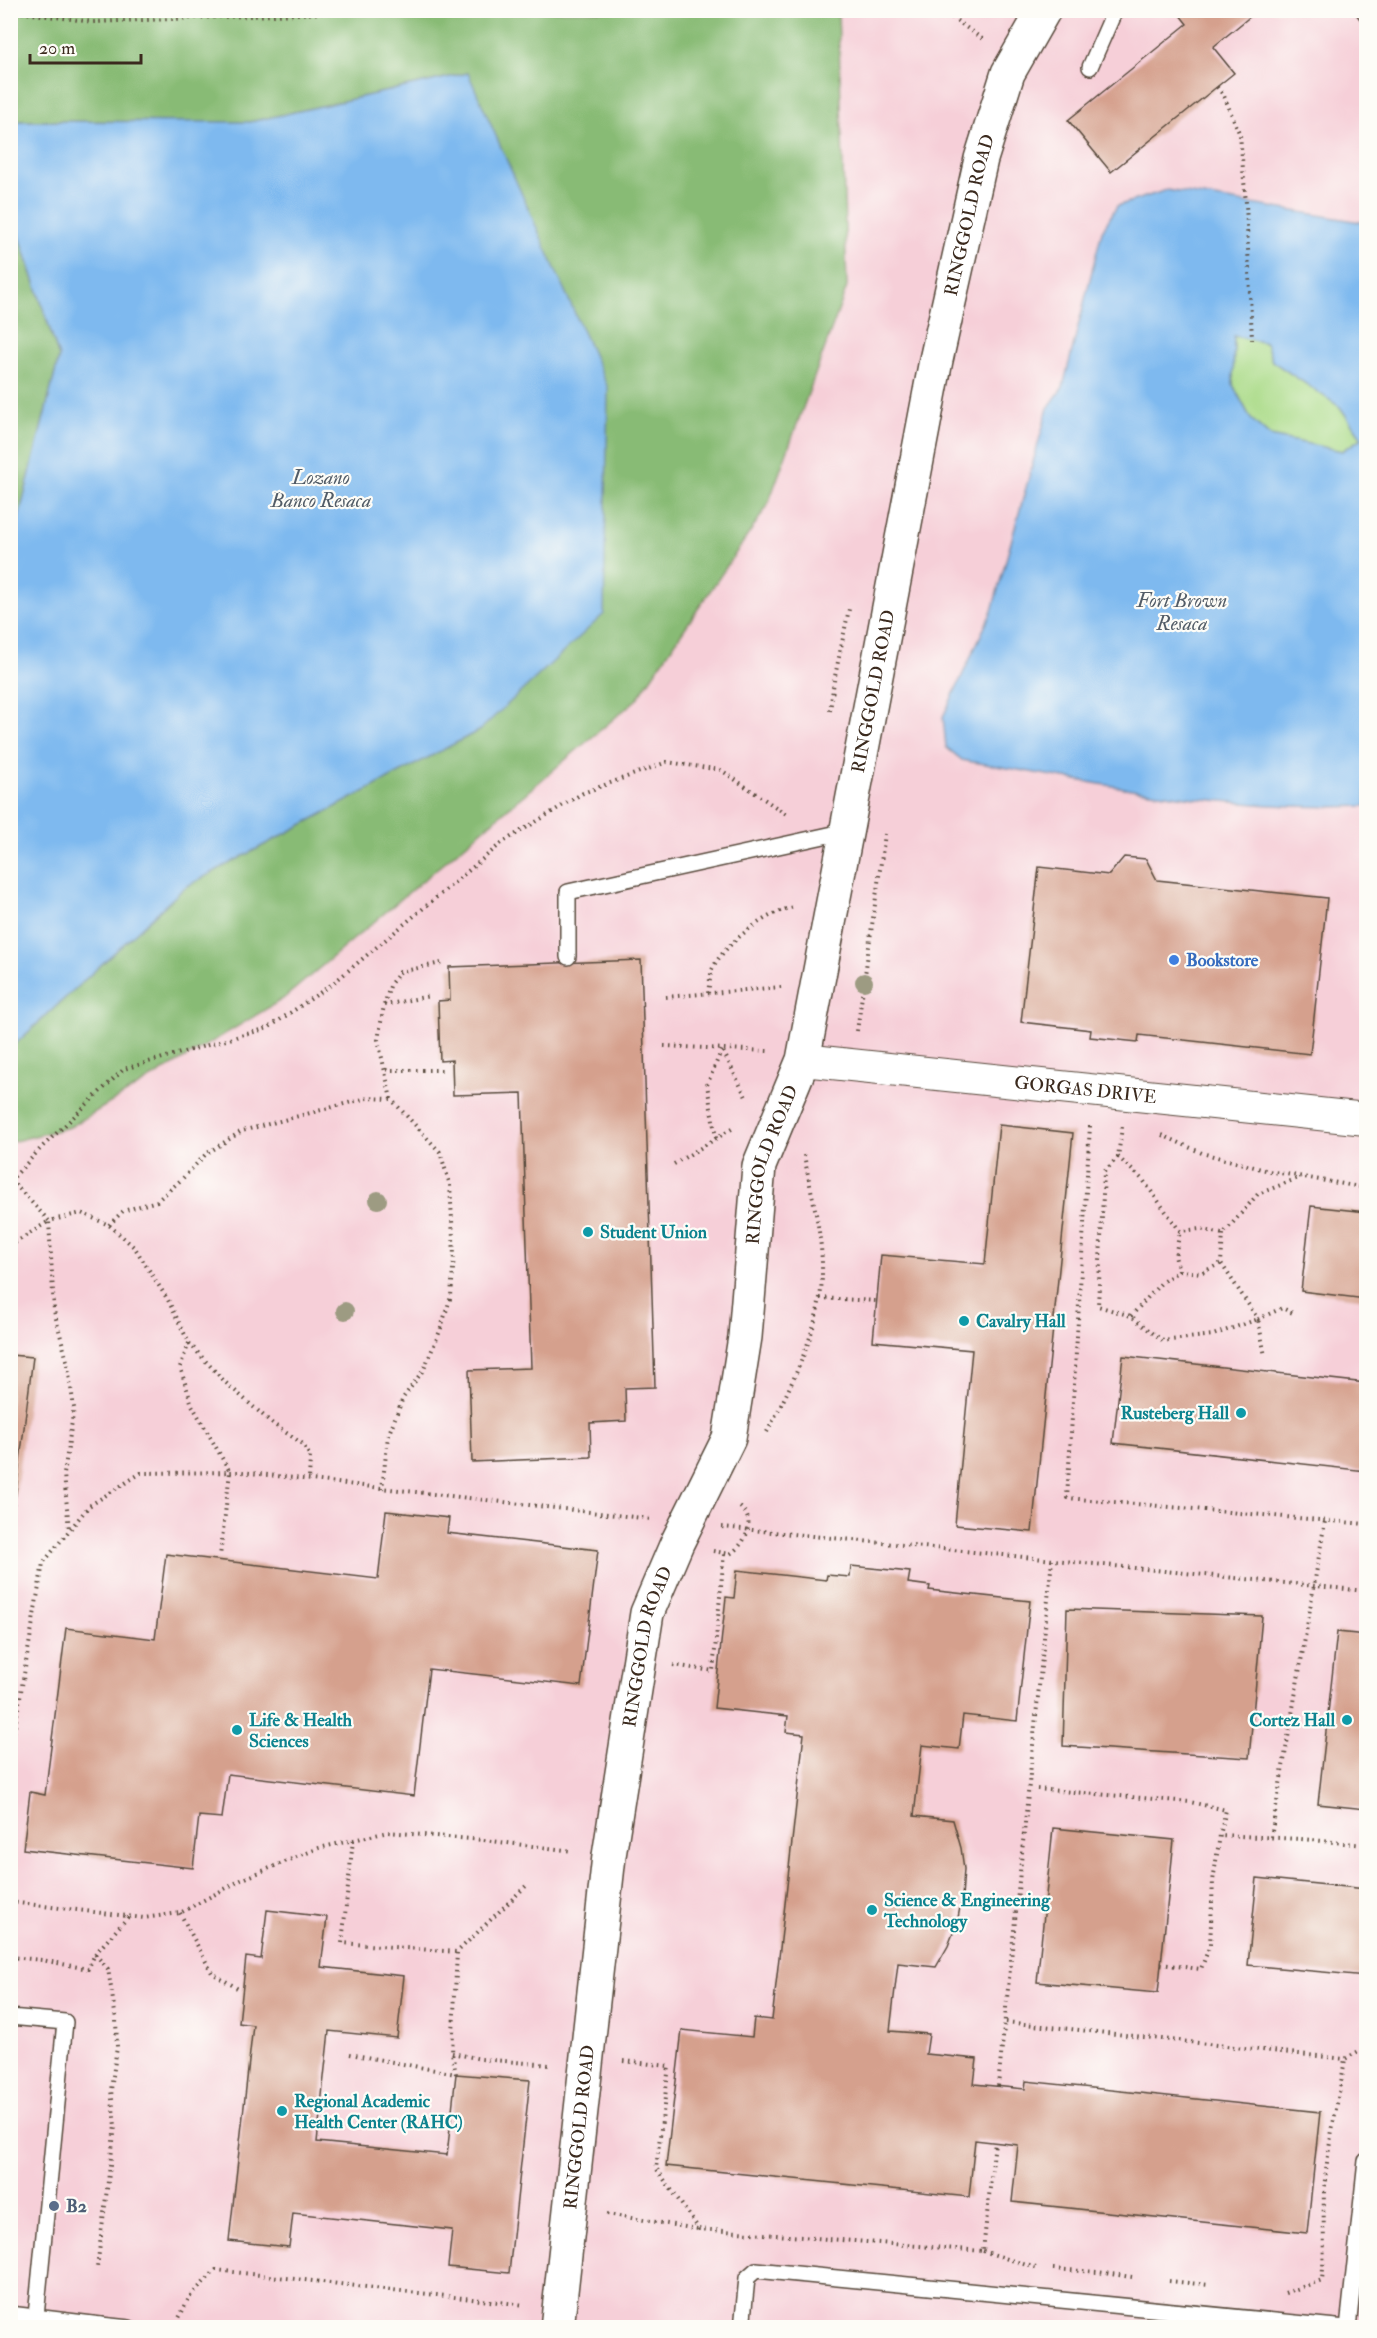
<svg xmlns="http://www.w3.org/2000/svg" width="1377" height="2338" viewBox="0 0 1377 2338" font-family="'IM FELL Double Pica',serif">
<rect width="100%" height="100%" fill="#fdfcf7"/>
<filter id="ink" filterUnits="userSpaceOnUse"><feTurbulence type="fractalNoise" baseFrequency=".0167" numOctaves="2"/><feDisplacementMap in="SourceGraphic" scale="12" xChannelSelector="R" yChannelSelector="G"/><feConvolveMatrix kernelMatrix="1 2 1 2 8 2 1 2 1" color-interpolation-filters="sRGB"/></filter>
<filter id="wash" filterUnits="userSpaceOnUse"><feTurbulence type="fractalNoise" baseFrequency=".008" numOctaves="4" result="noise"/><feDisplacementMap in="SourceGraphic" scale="24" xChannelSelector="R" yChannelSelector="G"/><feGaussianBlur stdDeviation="1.35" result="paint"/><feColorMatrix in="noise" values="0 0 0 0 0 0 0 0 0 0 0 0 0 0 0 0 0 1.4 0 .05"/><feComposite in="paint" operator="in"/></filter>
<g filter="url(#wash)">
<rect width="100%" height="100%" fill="#f3efdc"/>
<rect fill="#f6cfd8" x="11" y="11" width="1355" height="2316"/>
<path fill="#abdb89" stroke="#738254" stroke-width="1.5" d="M 1234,335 L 1266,343 L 1272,361 L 1340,407 L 1362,438 L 1342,451 L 1270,436 L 1251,419 L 1233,385 Z"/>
<g fill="#88bb75" stroke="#62724a" stroke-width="1.5">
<path d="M 11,11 L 838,11 L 847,287 L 767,507 L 637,699 L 283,999 L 70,1127 L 11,1142 L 11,1048 L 185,887 L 480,730 L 468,73 L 250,122 L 11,121 Z"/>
<path d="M 11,209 L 59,357 L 11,549 Z"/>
</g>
<g fill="#7eb9ef" stroke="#5c7286" stroke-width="1.5" fill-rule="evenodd">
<path d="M 468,73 L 608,388 L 604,614 L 480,730 L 185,887 L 11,1048 L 11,549 L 59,357 L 11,209 L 11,121 L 250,122 Z"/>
<path d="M 1167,190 L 1366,223 L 1366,806 C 1230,812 1096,783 962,760 L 946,747 L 943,717 L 992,611 L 1048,408 L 1063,387 L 1102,231 L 1117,206 ZM 1234,336 L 1266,343 L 1272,361 L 1340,407 L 1362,438 L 1342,451 L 1270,436 L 1251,419 L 1233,385 Z"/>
</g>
<g id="blocks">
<g fill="#d5a08d">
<path d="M 1176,10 L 1258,10 L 1213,47 L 1234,73 L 1111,172 L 1068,120 L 1187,24 Z"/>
<path d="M 1353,10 L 1366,10 L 1366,27 Z"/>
<path d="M 1124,857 L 1146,859 L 1157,880 L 1327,898 L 1310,1054 L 1139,1035 L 1138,1042 L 1090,1037 L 1091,1030 L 1021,1022 L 1039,867 L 1109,875 Z"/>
<path d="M 641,960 L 655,1387 L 625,1388 L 626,1421 L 590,1423 L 591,1457 L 472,1462 L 469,1370 L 531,1368 L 522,1093 L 453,1095 L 452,1060 L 440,1061 L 438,1001 L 450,1000 L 449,967 Z"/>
<path d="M 999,1125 L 1073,1133 L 1032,1532 L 955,1525 L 972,1350 L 873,1341 L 881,1255 L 985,1264 Z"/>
<path d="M 1311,1206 L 1366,1212 L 1366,1299 L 1301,1291 Z"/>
<path d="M 10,1355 L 33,1357 L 12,1523 L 10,1523 Z"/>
<path d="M 1123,1356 L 1366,1383 L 1366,1471 L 1113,1443 Z"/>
<path d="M 386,1511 L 449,1518 L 447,1533 L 598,1550 L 581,1686 L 429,1669 L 414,1796 L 228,1774 L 222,1818 L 199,1816 L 193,1868 L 23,1849 L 30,1792 L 45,1795 L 66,1628 L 155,1639 L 166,1554 L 378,1579 Z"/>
<path d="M 851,1566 L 910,1572 L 908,1583 L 930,1586 L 929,1590 L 1030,1601 L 1017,1721 L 963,1715 L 959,1749 L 922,1745 L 914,1816 L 953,1820 L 961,1848 L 964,1869 L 962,1897 L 957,1923 L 948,1946 L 936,1967 L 898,1963 L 890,2031 L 929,2034 L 926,2054 L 977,2059 L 974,2084 L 1025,2089 L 1026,2081 L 1320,2112 L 1307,2233 L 1012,2202 L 1018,2145 L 975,2140 L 969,2197 L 666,2166 L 682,2030 L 752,2037 L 754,2018 L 772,2020 L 804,1734 L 786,1732 L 788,1716 L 714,1708 L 726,1597 L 734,1598 L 737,1570 L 826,1580 L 827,1575 L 850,1577 Z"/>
<path d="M 1067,1609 L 1262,1616 L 1249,1758 L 1063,1746 Z"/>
<path d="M 1337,1632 L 1366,1635 L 1366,1809 L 1318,1804 Z"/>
<path d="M 1053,1828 L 1174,1840 L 1158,1993 L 1037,1982 Z"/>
<path d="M 1257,1878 L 1366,1889 L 1366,1976 L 1248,1965 Z"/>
<path d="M 267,1910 L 327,1917 L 321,1967 L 404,1976 L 397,2038 L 329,2031 L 317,2142 L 447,2155 L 456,2074 L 530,2080 L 509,2273 L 448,2267 L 452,2230 L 293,2213 L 289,2247 L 229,2241 L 253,2025 L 239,2023 L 246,1957 L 261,1959 Z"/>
</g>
</g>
</g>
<g filter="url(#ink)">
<use href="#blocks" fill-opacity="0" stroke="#57483a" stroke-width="1.5"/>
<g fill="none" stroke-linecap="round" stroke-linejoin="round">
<defs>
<g id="lane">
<path d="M 1090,67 L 1115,10"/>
<path d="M 568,957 L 568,892 L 847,831"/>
<path d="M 10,2017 L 65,2022 L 36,2316"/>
<path d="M 10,2314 L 101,2325"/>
<path d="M 101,2328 L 101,2325 L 129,2328"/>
<path d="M 742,2328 L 747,2278 L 756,2270 L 1346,2328"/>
<path d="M 1348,2328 L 1366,2161"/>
</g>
<g id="street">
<path id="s1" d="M 803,1060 L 1366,1119"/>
</g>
<g id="secondary">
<path id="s2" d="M 557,2328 L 609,1856 L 647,1613 L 677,1543 L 729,1438 L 745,1337 L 759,1166 L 803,1060 L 936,360 L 981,159 L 1008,73 L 1044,10"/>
</g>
</defs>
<use href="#lane" stroke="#57483a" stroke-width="18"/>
<use href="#street" stroke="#57483a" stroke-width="34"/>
<use href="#secondary" stroke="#57483a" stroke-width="36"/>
<g stroke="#57483a" stroke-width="4" stroke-dasharray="1.5 4.5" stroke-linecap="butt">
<path d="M 942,10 L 985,41"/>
<path d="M 10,11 L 93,22 L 403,10"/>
<path d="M 1217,87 L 1224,96 L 1240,135 L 1246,203 L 1252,340"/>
<path d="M 830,711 L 834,681 L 849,609"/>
<path d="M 708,993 C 709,986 710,977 712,970 C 722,945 770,909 796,907"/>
<path d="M 666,997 L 781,987"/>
<path d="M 384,1005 L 430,996"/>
<path d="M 857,1031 L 885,834"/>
<path d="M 664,1046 L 768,1051"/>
<path d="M 386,1070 L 446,1070"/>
<path d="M 391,1099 L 378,1040 L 384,1005 L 391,983 L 400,972 L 441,963"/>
<path d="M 1090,1126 L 1067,1498 L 1366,1524"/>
<path d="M 1122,1127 L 1118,1157 L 1143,1180 L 1180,1231 L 1200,1229 L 1223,1234 L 1258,1194 L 1301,1177"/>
<path d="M 1162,1135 L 1202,1153 L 1269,1171 L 1366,1188"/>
<path d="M 716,1138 L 707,1085 L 722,1049 L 747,1099"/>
<path d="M 1118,1157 L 1104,1172 L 1098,1306 L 1131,1316 L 1163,1341 L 1213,1335 L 1258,1319 L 1265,1356"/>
<path d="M 674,1164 L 735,1127"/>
<path d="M 11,1180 L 49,1221 L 81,1213 L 109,1225 L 135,1248 L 168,1300 L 189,1343 L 225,1382 L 273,1424 L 303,1444 L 310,1456 L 309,1481"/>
<path d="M 10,1181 L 42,1147 L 124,1069 L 268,1028 L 331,985 L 503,842 L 583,793 L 667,762 L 721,770 L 789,816"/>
<path d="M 109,1225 L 123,1211 L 157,1201 L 182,1179 L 206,1154 L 242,1131 L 367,1098 L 391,1099 L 440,1152 L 450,1185 L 454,1255 L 451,1296 L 440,1331 L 424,1369 L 403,1398 L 388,1436 L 382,1489"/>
<path d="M 1223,1234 L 1221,1263 L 1258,1319 L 1282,1308 L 1295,1314"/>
<path d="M 10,1246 L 49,1221 L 54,1311 L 67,1361 L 74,1408 L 64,1474 L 69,1530"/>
<path d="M 1179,1271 L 1201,1273 L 1221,1263"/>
<path d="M 820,1298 L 877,1301"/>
<path d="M 1131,1316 L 1162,1282 L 1179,1271 L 1175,1256 L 1180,1231"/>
<path d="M 189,1343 L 180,1367 L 192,1405 L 230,1472 L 220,1556"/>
<path d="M 767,1432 C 791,1387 822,1325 822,1273 C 823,1234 811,1194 804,1155"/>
<path d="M 722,1527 L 1366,1591"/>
<path d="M 713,1551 L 730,1554 C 747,1543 758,1518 737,1505"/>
<path d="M 673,1665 L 713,1671 L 724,1554"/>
<path d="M 10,1756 L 43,1563 L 89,1506 L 141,1473 L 242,1472 L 651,1519"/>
<path d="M 1037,1789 L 1190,1802 L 1226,1810 L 1220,1835"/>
<path d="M 1271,1837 L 1325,1521"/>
<path d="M 353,1840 L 342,1943 L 457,1952"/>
<path d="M 10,1902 L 144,1918 L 180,1913 L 243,1879 L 319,1848 L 388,1832 L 483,1840 L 573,1851"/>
<path d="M 180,1913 L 212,1973 L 237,1988"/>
<path d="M 95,1954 L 129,1916"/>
<path d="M 10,1957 L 42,1960 L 88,1969 L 95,1954 L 108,1969 L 116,2019 L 117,2047 L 111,2090 L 115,2126 L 97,2268"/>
<path d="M 1161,1964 L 1201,1969 L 1210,1945 L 1213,1881 L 1220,1835 L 1301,1839 L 1366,1845"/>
<path d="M 1006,2022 L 1345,2059 L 1366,2047"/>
<path d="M 452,2053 L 481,2059 L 550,2065"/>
<path d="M 350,2054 L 456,2074 L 452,2053 L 457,1952 L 528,1884"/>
<path d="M 624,2061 L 669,2066 L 656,2168 L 699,2229 L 983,2251 L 995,2142"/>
<path d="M 998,2086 L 1052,1560"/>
<path d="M 607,2214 L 698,2229"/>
<path d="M 983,2251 L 1039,2269"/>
<path d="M 1053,2269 L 1097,2272 L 1132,2277"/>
<path d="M 1169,2281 L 1209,2285"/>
<path d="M 1285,2293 L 1322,2280 C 1325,2251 1323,2221 1324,2192 C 1327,2147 1338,2103 1345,2059"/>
<path d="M 174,2328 L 190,2296 L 216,2270 L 525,2305"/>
</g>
<use href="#lane" stroke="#fff" stroke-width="15"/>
<use href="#street" stroke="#fff" stroke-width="32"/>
<use href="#secondary" stroke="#fff" stroke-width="33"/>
</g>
<g fill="#9d9b82">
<circle cx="864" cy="982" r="9"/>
<circle cx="378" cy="1200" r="9"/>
<circle cx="345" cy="1311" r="9"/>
</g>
</g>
<circle fill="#3f7fe0" stroke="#fdfcf7" stroke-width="2" cx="1174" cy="960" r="6"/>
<g fill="#0f9aa8" stroke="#fdfcf7" stroke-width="2">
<circle cx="588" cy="1232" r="6"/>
<circle cx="964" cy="1321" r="6"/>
<circle cx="1241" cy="1413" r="6"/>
<circle cx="1347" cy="1720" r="6"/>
<circle cx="237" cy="1730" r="6"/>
<circle cx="872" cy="1910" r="6"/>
<circle cx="282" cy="2111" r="6"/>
</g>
<circle fill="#5c6f8a" stroke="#fdfcf7" stroke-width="2" cx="54" cy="2206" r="6"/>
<g text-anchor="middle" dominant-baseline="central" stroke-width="4.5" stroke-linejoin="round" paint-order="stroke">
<g font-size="18" fill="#3b2a1e" stroke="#fdfcf7">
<text stroke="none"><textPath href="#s2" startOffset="2164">RINGGOLD ROAD</textPath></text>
<text stroke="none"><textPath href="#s2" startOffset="1678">RINGGOLD ROAD</textPath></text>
<text stroke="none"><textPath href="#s1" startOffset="284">GORGAS DRIVE</textPath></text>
<text stroke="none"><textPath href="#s2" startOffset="1192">RINGGOLD ROAD</textPath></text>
<text stroke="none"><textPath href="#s2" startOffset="688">RINGGOLD ROAD</textPath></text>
<text stroke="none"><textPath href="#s2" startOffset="202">RINGGOLD ROAD</textPath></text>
</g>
<g font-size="18" font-weight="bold" fill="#366cbe" stroke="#fdfcf7" text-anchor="start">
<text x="1186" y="960">Bookstore</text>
</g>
<g font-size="18" font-weight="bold" fill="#0d838f" stroke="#fdfcf7" text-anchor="start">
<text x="600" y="1232">Student Union</text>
<text x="976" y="1321">Cavalry Hall</text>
<text x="1229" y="1413" text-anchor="end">Rusteberg Hall</text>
<text x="249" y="1720">Life &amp; Health<tspan x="249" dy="21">Sciences</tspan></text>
<text x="1335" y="1720" text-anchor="end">Cortez Hall</text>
<text x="884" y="1900">Science &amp; Engineering<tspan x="884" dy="21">Technology</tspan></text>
<text x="294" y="2101">Regional Academic<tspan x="294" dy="21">Health Center (RAHC)</tspan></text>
</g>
<g font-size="18" font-weight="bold" fill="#4e5e75" stroke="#fdfcf7" text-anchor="start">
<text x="66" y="2206">B2</text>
</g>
<g font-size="20" font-style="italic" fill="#525c67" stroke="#fdfcf7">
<text x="321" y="477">Lozano<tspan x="321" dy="23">Banco Resaca</tspan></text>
<text x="1182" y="600">Fort Brown<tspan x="1182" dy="23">Resaca</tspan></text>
</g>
</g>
<rect width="1377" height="2338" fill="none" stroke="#fdfcf7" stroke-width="36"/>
<path d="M30 54v9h111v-9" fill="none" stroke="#3b2a1e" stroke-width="3"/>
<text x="39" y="54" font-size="18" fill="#3b2a1e" stroke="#fdfcf7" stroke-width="4.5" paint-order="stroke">20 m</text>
</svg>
